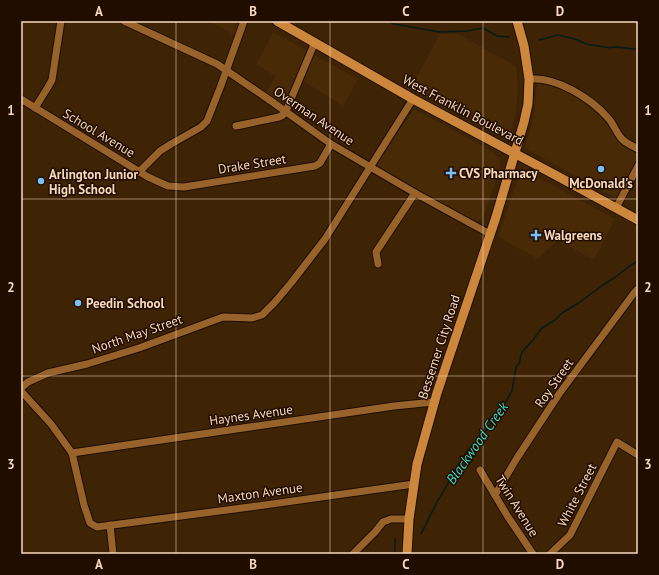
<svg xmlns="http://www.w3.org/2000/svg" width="659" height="575" viewBox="0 0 659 575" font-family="'PT Sans',sans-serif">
<rect width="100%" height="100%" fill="#3e2304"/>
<g fill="#492a07">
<path d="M 208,21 L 241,21 L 236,36 Z"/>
<path d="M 273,32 L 358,79 L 343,106 L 298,78 L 284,107 L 265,95 L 276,76 L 256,65 Z"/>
<path d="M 440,34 L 458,34 L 516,66 L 518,87 L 516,112 L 509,138 L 412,86 Z"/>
<path d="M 544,83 L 559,88 L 581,101 L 601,117 L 620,142 L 638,153 L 638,157 L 616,198 L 525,148 L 534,115 L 537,84 Z"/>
<path d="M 414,109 L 493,152 L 497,157 L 500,164 L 499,171 L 483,218 L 479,220 L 474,221 L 468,218 L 375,166 Z"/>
<path d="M 528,172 L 615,219 L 594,260 L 558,240 L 538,259 L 498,237 L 520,173 Z"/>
</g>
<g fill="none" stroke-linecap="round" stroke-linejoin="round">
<g stroke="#071b19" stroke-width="1.5">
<path d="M 388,21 L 394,24 L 440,32 L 467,31 L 483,28 L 497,36 L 509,37"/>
<path d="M 539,40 L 558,35 L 575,39 L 586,44 L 604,47 C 608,48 613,47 617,47 C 624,48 631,49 638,49"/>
<path d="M 421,534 L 438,500 L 446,487 L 453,473 L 468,450 L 480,439 L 503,407 L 512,391 L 516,367 L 519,364 L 522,352 L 533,340 L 542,328 L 555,320 L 562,313 L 580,302 L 603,285 L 614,278 L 631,265 L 638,261"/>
<path d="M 395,554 L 395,539"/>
</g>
<defs>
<g id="minor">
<path d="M 124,21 L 217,64 L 271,101 L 331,144 L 415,193 L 490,234"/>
<path d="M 529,79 C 557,77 591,98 609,119 C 614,125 617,134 622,139 C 627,144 633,146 638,149"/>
<path d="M 21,99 L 148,177 L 168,186 L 184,187 L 315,166 L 320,163 L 331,144"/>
<path d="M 35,108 L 48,87 L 52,80 L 61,21"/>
<path d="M 236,126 L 279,117 L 283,115 L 286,111 L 315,42"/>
<path d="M 139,172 L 160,151 L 171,144 L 201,127 L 207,121 L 220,88 L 244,21"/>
<path d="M 616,208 L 638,166"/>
<path d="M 378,264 L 376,252 L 415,193"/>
<path d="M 21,388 L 28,382 L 48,373 L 87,364 L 139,348 L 223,317 L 252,318 L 262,315 L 275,302 L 291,283 L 325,239 L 413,99"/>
<path d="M 21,391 L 51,424 L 72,453 L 84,505 L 90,523 L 97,527 L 250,507 L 414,484"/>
<path d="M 72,453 L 394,406 L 434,402"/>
<path d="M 480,470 L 508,517 L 533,554"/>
<path d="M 495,495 L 517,458 L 559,394 L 634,293 L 638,289"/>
<path d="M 110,525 L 113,554"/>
<path d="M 353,554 L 375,532 L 383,522 L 391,519 L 409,519"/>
<path d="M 550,554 L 570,535 L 617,442 L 638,455"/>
</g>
<g id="major">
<path d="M 277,21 L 413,99 L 559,177 L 638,220"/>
<path d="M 407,554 L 409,519 L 417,464 L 437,393 L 496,217 L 524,122 L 528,104 L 529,79 L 524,46 L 517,21"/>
</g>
</defs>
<use href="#minor" stroke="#1f0e01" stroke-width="9"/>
<use href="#major" stroke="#1f0e01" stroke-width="11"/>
<use href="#minor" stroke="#98632a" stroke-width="7"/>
<use href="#major" stroke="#cd873c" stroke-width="9"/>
</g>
<path fill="none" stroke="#f7d9bd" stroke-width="1" stroke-opacity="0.55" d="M 176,21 L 176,554M 330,21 L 330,554M 483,21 L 483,554M 21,199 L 638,199M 21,376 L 638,376"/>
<g fill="#79bff8" stroke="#210c00" stroke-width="1.5">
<circle cx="601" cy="169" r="4"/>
<path d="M449 167h4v4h4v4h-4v4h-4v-4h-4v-4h4z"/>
<circle cx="41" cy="181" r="4"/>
<path d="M534 229h4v4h4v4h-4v4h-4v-4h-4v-4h4z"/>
<circle cx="78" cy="303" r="4"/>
</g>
<g text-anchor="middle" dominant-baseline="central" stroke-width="3" stroke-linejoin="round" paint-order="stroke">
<g font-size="13" fill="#f7d9bd" stroke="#210c00">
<text transform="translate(463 110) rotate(28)">West Franklin Boulevard</text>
<text transform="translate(314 116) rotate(34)">Overman Avenue</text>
<text transform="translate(99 133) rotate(31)">School Avenue</text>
<text transform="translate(252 164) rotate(-9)">Drake Street</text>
<text transform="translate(137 334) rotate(-19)">North May Street</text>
<text transform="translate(439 347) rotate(-72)">Bessemer City Road</text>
<text transform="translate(554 383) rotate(-55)">Roy Street</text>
<text transform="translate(251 415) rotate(-8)">Haynes Avenue</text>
<text transform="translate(260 493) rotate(-8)">Maxton Avenue</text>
<text transform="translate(577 495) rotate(-63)">White Street</text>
<text transform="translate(517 506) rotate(58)">Twin Avenue</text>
</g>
<g font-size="13" font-weight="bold" fill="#f7d9bd" stroke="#210c00" text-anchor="start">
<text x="459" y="173">CVS Pharmacy</text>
<text x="49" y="174">Arlington Junior<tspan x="49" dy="15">High School</tspan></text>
<text x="601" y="183" text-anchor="middle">McDonald's</text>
<text x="544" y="235">Walgreens</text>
<text x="86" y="303">Peedin School</text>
</g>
<g font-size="14" font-style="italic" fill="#3bdcca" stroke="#210c00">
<text transform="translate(477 443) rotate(-55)">Blackwood Creek</text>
</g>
</g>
<rect width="659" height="575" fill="none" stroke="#210c00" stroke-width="44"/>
<rect x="22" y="22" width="615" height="531" fill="none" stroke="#f7d9bd" stroke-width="1.5"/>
<g font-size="13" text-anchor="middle" font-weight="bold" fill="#f7d9bd">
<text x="99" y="16">A</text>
<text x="253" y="16">B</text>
<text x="406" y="16">C</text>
<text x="560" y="16">D</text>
<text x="11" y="115">1</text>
<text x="648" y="115">1</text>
<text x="11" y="292">2</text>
<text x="648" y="292">2</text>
<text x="11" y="469">3</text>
<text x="648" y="469">3</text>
<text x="99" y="569">A</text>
<text x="253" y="569">B</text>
<text x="406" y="569">C</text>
<text x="560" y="569">D</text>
</g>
</svg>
